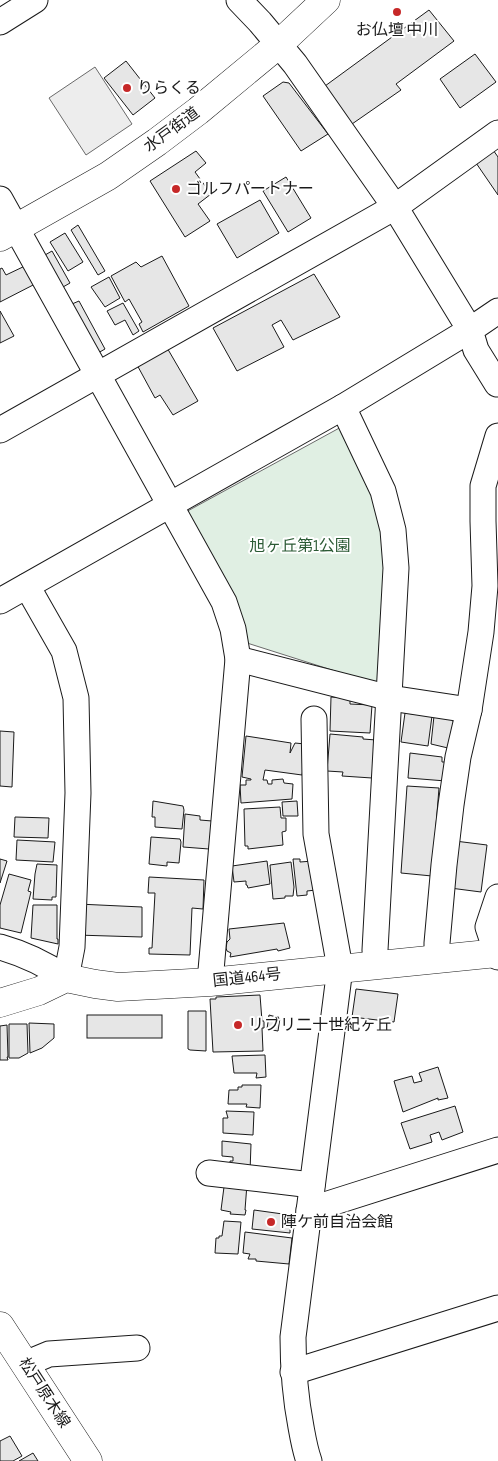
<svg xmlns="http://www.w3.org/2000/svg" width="498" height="1461" viewBox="0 0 498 1461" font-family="'Sofia Sans Condensed','Noto Sans JP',sans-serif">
<rect width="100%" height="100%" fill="#fff"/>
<path fill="#e0efe3" stroke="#6a6a6a" d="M 343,426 L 374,493 L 387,542 L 379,685 L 247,643 L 184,513 Z"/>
<path fill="#ededed" stroke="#6a6a6a" d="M 95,67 L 132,124 L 86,155 L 49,98 Z"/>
<g fill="#e6e6e6" stroke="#1a1a1a">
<path d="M 429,10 L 454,41 L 396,84 L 401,90 L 352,124 L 325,86 Z"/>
<path d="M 475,54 L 496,82 L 460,108 L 440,79 Z"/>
<path d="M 126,61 L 155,98 L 133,115 L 104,78 Z"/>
<path d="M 283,82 L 289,83 L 328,134 L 301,151 L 263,96 Z"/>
<path d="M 491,147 L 498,157 L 498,195 L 474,160 Z"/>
<path d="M 196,151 L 206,163 L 195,172 L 211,194 L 198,204 L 210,221 L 185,237 L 150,181 Z"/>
<path d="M 286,177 L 311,218 L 288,232 L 263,191 Z"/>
<path d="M 260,200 L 279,233 L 237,258 L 217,224 Z"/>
<path d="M 78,225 L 105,271 L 98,275 L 71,230 Z"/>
<path d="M 65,233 L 83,262 L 68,271 L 50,242 Z"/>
<path d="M 52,251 L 70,283 L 63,287 L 45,255 Z"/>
<path d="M 162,256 L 189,306 L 143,332 L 139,324 L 142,322 L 129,299 L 125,302 L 111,276 L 136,262 L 141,267 Z"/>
<path d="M 27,265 L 37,283 L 0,302 L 0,269 L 2,268 L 6,275 Z"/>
<path d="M 314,274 L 340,317 L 293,340 L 281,320 L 272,325 L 284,347 L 237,371 L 213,328 Z"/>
<path d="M 109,277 L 120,298 L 105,307 L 91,287 Z"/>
<path d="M 79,301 L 105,349 L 98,353 L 72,304 Z"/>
<path d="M 123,303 L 139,331 L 133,335 L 125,320 L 115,325 L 107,311 Z"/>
<path d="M 0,311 L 14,336 L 0,343 Z"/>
<path d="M 166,346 L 198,401 L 173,415 L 160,395 L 155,398 L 136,363 Z"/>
<path d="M 331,697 L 350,698 L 350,704 L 372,705 L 370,733 L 330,731 Z"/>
<path d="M 405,713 L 432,716 L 428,746 L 401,742 Z"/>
<path d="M 434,716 L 454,719 L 453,722 L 456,723 L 448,748 L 431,744 Z"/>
<path d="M 0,731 L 14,732 L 12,787 L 0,786 Z"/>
<path d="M 330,734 L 363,737 L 363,739 L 376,740 L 372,778 L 342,776 L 343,772 L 327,771 Z"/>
<path d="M 246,736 L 291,743 L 290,753 L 295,743 L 305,744 L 305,758 L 302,775 L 265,770 L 263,780 L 267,780 L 268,784 L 272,784 L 272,780 L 283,779 L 284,783 L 293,784 L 292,799 L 241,803 L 240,785 L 246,785 L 246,780 L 251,780 L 251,779 L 242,777 Z"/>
<path d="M 410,753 L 442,757 L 442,762 L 448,762 L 446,781 L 408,778 Z"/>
<path d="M 407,786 L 439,788 L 432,876 L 401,873 Z"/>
<path d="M 153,801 L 183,806 L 184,810 L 182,829 L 155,827 L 155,817 L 152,817 Z"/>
<path d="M 297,801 L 298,816 L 283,816 L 282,802 Z"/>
<path d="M 280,807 L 281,818 L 286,818 L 286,831 L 282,832 L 283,845 L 248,849 L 248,846 L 245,846 L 244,809 Z"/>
<path d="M 185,814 L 200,816 L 200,820 L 212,821 L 209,849 L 183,847 Z"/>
<path d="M 15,817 L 49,818 L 48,838 L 14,837 Z"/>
<path d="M 151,837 L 180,839 L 181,842 L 179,863 L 167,862 L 167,866 L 149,864 Z"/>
<path d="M 17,840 L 55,842 L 53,862 L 16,860 Z"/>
<path d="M 455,841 L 487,845 L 481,892 L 450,888 Z"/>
<path d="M 0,859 L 7,861 L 0,883 Z"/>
<path d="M 293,859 L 300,859 L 300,862 L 313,861 L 316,890 L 307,891 L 307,895 L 297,896 Z"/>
<path d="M 267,861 L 270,884 L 248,888 L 247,885 L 246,885 L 246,881 L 234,882 L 232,866 Z"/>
<path d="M 291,862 L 294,887 L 293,896 L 285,896 L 285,898 L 273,899 L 270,865 Z"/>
<path d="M 37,864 L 57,865 L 56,897 L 52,897 L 52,900 L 33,899 L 35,874 Z"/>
<path d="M 9,874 L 31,880 L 28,891 L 31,892 L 21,933 L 0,928 L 0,905 Z"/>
<path d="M 149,877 L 204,880 L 203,909 L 192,908 L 190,955 L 149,954 L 149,948 L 152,948 L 155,893 L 148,893 Z"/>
<path d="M 78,904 L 142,907 L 142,937 L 76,935 Z"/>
<path d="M 33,905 L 57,905 L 57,939 L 58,939 L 58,944 L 31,938 Z"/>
<path d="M 284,923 L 290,948 L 278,951 L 277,949 L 230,957 L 231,953 L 227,951 L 226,948 L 227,942 L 230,939 L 229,929 Z"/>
<path d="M 356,989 L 398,994 L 394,1022 L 352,1017 Z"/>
<path d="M 260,995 L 262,1021 L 264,1021 L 264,1028 L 262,1028 L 263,1051 L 213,1052 L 210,999 L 216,999 L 216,997 Z"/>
<path d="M 188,1011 L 206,1011 L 206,1051 L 190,1050 L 188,1049 Z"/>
<rect x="87" y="1015" width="75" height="23"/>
<path d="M 269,1015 L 280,1018 L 278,1031 L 267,1029 Z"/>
<path d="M 29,1023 L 54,1024 L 54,1038 L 42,1048 L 30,1053 Z"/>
<path d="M 9,1024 L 27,1024 L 28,1053 L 19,1058 L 9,1058 Z"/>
<path d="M 7,1025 L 8,1057 L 7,1057 L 8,1060 L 0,1060 L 0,1026 Z"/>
<path d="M 265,1055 L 266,1077 L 256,1078 L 257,1073 L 234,1073 L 232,1056 Z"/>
<path d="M 438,1067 L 448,1098 L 438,1100 L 438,1098 L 403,1112 L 394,1081 L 412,1076 L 414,1083 L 422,1081 L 419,1073 Z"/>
<path d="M 242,1085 L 261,1085 L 260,1108 L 246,1107 L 247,1104 L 228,1104 L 229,1090 L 238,1090 L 238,1087 L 242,1087 Z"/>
<path d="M 455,1106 L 463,1132 L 442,1140 L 439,1132 L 430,1135 L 432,1142 L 410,1149 L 401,1123 Z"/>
<path d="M 226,1111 L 254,1112 L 253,1135 L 223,1133 L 223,1118 L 228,1118 Z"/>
<path d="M 222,1141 L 251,1144 L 250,1172 L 230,1171 L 230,1161 L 233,1161 L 233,1157 L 222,1156 Z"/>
<path d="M 247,1184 L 245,1210 L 246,1210 L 245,1215 L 230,1214 L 231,1212 L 221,1210 L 224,1187 Z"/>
<path d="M 254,1210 L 290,1215 L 290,1233 L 252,1229 Z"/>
<path d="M 224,1221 L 241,1222 L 238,1254 L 215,1253 L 216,1238 L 219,1238 L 219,1236 L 222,1236 Z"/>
<path d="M 245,1232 L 292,1238 L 289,1264 L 256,1261 L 256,1259 L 248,1259 L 250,1254 L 243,1253 Z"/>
<path d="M 10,1436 L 22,1456 L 13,1461 L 0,1461 L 0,1441 Z"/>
<path d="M 33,1453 L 38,1461 L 19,1461 Z"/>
</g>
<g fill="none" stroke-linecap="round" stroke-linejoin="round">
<defs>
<g id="minor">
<path d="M 239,0 L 260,22 L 295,64 L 395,207 L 470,330 L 343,407 L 383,491 L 393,530 L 396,568 L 375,950 L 376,965"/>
<path d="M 0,22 L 35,0"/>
<path d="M 0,199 L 224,602 L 233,629 L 238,659 L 210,982"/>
<path d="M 497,384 L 476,350 L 470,330 L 498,311"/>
<path d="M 0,430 L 395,207 L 498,133"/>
<path d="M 0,601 L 343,407"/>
<path d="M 238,659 L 390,698 L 469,710"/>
<path d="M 498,897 L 488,927 L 498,957"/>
<path d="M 0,947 C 25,954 44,963 66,978 L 72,947 L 78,793 L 76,698 L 64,651 L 27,586"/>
<path d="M 437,959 L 437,943 L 444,865 L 451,805 L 458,757 L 469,710 L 481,632 L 485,586 L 483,521 L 483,486 L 498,436"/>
<path d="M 209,1173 L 312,1185"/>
<path d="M 309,1210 L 498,1150"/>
<path d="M 25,1364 L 49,1354 L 137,1348"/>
<path d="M 293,1372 L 498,1308"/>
<path d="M 309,1461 C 305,1450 303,1438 301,1427 C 295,1396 293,1367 293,1337 L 340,968 L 316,834 L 314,719"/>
</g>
<path id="major" d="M 0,1326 L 88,1461"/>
<g id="highway">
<path d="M 0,237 L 108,176 L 157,142 L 198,111 L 279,44 L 326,0"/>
<path d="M 0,1003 L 39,991 L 66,978 L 95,984 L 118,987 L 210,982 L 498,953"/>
</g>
</defs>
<use href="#minor" stroke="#1a1a1a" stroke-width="27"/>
<use href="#major" stroke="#1a1a1a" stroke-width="29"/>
<use href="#highway" stroke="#1a1a1a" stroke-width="29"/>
<use href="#minor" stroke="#fff" stroke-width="25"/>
<use href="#major" stroke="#fff" stroke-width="28"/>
<use href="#highway" stroke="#fff" stroke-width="28"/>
</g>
<g fill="#c62828" stroke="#fff" stroke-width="2">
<circle cx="397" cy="12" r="5"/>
<circle cx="127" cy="88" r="5"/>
<circle cx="176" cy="189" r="5"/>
<circle cx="238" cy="1025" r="5"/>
<circle cx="271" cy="1222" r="5"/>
</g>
<g text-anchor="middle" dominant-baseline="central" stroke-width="4" stroke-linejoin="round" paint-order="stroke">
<g font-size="16" fill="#1a1a1a" stroke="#fff" text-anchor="start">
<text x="397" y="30" text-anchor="middle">お仏壇 中川</text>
<text x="137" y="88">りらくる</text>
<text x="186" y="189">ゴルフパートナー</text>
<text x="248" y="1025">リブリ二十世紀ヶ丘</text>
<text x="281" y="1222">陣ケ前自治会館</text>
</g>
<g font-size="16" fill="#1a1a1a" stroke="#fff">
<text transform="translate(172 130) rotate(-36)">水戸街道</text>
<text transform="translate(247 978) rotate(-6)">国道464号</text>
<text transform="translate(44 1393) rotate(57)">松戸原木線</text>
</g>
<g font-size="16" fill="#2b5a34" stroke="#fff">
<text x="300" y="546">旭ヶ丘第1公園</text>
</g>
</g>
</svg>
